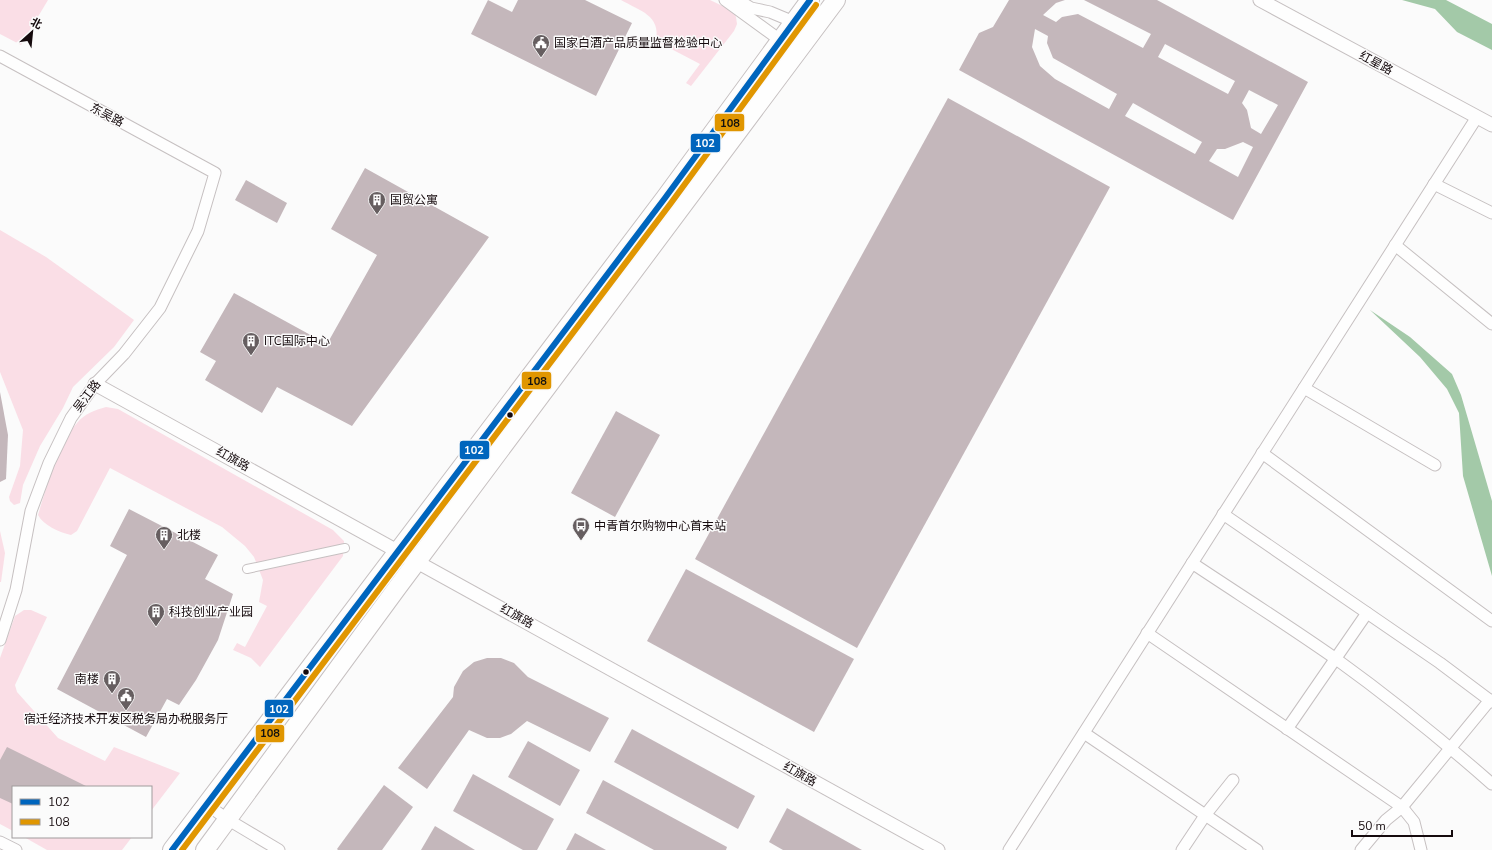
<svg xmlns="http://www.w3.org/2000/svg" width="1492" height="850" viewBox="0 0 1492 850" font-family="'Nunito Sans','Noto Sans SC',sans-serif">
<rect width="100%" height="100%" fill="#fbfbfb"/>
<g fill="#fadee6">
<path d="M 0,0 L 48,0 L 21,45 L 0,34 Z"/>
<path d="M 621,0 L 710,0 L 733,11 L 736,17 L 737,24 L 734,31 L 691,86 L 686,83 L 700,64 L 656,41 C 661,15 640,11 621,0 Z"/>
<path d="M 0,230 L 46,257 L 134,320 L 114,347 L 73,387 L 63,408 L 40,446 L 23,485 L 20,503 L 14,505 L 10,501 L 9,497 L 20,466 L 23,430 L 0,372 Z"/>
<path d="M 106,407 L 118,409 L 333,530 L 344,541 L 343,556 L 260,667 L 251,658 L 233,650 L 237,643 L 245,647 L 267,606 L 259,602 L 263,580 L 254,557 L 245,546 L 222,527 L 110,468 L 77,531 L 71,535 C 59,532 44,526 38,515 C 46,489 59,443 77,423 C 84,414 95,410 106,407 Z"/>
<path d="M 0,531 L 5,553 L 1,582 L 0,582 Z"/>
<path d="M 24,610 L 31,610 L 47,617 L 15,685 L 17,692 L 58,738 L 105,761 L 114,747 L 180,773 L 151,811 L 151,787 L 13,787 L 13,831 L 0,824 L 0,658 L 15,616 Z"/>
<path d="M 24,837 L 132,837 L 122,850 L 47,850 Z"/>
</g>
<g fill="#a3c9a8">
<path d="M 1402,0 L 1446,0 L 1492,24 L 1492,50 L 1457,32 L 1435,9 Z"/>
<path d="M 1370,310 L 1410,337 L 1452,374 L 1461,395 L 1492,501 L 1492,576 L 1463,476 L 1459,413 L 1447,389 L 1420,357 Z"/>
</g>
<g fill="#c4b7bb" fill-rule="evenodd">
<path d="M 488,0 L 512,12 L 518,0 L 585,0 L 632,23 L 596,96 L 471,34 Z"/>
<path d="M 1009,0 L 1065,0 L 1056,3 L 1043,15 L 1056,22 L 1062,17 L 1078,14 L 1143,48 L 1151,34 L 1084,0 L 1157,0 L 1308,82 L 1233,220 L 959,70 L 979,33 L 993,27 ZM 1035,29 L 1048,36 L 1047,43 L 1053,58 L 1117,94 L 1109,109 L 1055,79 L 1040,66 L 1032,47 ZM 1165,44 L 1235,81 L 1228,94 L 1158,57 ZM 1249,90 L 1278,105 L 1261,134 L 1251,128 L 1247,110 L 1242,103 ZM 1133,103 L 1202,142 L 1195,154 L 1125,116 ZM 1243,142 L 1253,147 L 1238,177 L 1209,161 L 1217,149 L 1225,149 Z"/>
<path d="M 948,98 L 1110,187 L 857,648 L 695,559 Z"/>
<path d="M 365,168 L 489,237 L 352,426 L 277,387 L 262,413 L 205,380 L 216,361 L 200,352 L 234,293 L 327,344 L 377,255 L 331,229 Z"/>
<path d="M 246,180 L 287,203 L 277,223 L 235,200 Z"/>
<path d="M 0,392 L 8,435 L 6,479 L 0,482 Z"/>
<path d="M 616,411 L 660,435 L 615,517 L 571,493 Z"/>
<path d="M 129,509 L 218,555 L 205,579 L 233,594 L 218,640 L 196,680 L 179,705 L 167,699 L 146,737 L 57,689 L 127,555 L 110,546 Z"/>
<path d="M 686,569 L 854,659 L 814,732 L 647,641 Z"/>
<path d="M 487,658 L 501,658 L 514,663 L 528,677 L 609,718 L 590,752 L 527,721 L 511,734 L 500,738 L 487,738 L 469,730 L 427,789 L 398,768 L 453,697 L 454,687 L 463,671 L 474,662 Z"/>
<path d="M 632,729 L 755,796 L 738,829 L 614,762 Z"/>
<path d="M 528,741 L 580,770 L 560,806 L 508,777 Z"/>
<path d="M 7,747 L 88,787 L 13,787 L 13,804 L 0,798 L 0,760 Z"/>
<path d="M 473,774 L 554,819 L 537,850 L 523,850 L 453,811 Z"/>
<path d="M 603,780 L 727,847 L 726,850 L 654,850 L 586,813 Z"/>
<path d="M 384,785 L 413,807 L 382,850 L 338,850 L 337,849 Z"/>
<path d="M 787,808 L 862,850 L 783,850 L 769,842 Z"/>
<path d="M 435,826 L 475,850 L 421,850 Z"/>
<path d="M 575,833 L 606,850 L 566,850 Z"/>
</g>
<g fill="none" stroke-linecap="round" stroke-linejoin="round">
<defs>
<path id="pedestrian" d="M 247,569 L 345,548"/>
<g id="minor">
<path d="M 725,0 L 780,40"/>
<path d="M 738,0 L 751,8 L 770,12 L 794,22"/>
<path d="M 0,56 L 215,173 L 198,231 L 160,308 L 124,354 L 95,384 L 71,418 L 49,463 L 31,511 L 16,590 L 0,640"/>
<path d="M 1434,184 L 1492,213"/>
<path d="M 1395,245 L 1492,324"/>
<path d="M 1304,388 L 1435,465"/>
<path d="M 1262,453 L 1492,621"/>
<path d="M 1223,514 L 1440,663 L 1492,702"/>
<path d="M 1192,563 C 1240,595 1289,626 1336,659 C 1390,698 1442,740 1492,784"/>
<path d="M 1147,633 L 1402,807 L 1414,822 L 1421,850"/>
<path d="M 1287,729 L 1367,613"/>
<path d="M 1084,733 L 1257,850"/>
<path d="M 206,804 L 227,819 L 279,850"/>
<path d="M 0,842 L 16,850"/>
<path d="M 1009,850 L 1477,117"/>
<path d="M 1182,850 L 1206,814 L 1233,780"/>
<path d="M 1361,850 L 1386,820 L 1402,807 L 1490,700"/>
</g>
<g id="tertiary">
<path d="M 1260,0 L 1492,125"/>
<path d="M 95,384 L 938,850"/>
</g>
<g id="trunk">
<path d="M 172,850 L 665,198 L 810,0"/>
<path d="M 205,850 L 397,588 L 836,0"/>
</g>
</defs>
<use href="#pedestrian" stroke="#c6c0c1" stroke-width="10"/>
<use href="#minor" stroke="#c6c0c1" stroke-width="13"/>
<use href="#tertiary" stroke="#c6c0c1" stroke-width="15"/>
<use href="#trunk" stroke="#c6c0c1" stroke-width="20"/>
<use href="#pedestrian" stroke="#fefefe" stroke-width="8"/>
<use href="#minor" stroke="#fefefe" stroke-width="11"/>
<use href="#tertiary" stroke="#fefefe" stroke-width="13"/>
<use href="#trunk" stroke="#fefefe" stroke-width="18"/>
<defs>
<path id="bus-1" d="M 172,850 L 665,198 L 810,0"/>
<path id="bus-2" d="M 182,850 L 671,203 L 816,5"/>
</defs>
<use href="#bus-1" stroke="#fbfbfb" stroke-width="9"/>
<use href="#bus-2" stroke="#fbfbfb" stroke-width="9"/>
<use href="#bus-1" stroke="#0065bd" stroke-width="6"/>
<use href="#bus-2" stroke="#e09601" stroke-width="6"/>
</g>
<defs>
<symbol id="civic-pin" viewBox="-11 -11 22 30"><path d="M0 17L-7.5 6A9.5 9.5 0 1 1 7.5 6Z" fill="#665e60" stroke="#fbfbfb"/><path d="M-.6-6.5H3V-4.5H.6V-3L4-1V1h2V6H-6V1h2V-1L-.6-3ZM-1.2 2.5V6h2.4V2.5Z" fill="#fff"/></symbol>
<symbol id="building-pin" viewBox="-11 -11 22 30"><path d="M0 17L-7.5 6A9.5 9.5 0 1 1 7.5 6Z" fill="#665e60" stroke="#fbfbfb"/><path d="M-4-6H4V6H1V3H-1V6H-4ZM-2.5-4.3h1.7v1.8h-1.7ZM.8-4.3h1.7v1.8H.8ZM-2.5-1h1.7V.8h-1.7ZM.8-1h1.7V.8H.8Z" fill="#fff"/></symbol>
<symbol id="bus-pin" viewBox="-11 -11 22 30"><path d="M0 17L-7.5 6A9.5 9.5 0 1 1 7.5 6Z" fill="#665e60" stroke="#fbfbfb"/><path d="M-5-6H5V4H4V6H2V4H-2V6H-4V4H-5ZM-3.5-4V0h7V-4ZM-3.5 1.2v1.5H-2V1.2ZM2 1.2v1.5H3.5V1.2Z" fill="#fff"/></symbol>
</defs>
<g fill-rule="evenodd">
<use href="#civic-pin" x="531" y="33" width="20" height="27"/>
<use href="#building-pin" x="367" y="190" width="20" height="27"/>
<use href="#building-pin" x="241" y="331" width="20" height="27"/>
<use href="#bus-pin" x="571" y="516" width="20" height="27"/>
<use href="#building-pin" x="154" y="525" width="20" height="27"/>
<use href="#building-pin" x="146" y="602" width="20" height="27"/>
<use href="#building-pin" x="102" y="669" width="20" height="27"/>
<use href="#civic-pin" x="116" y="686" width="20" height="27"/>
</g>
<g fill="#150a0d" stroke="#fbfbfb" stroke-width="1.5">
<circle cx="510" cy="415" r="3.5"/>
<circle cx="306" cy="672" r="3.5"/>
</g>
<g text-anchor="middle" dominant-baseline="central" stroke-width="3" stroke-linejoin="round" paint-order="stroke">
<g font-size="12" fill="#150a0d" stroke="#fbfbfb" text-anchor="start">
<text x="554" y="43">国家白酒产品质量监督检验中心</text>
<text x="390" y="200">国贸公寓</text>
<text x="264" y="341">ITC国际中心</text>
<text x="594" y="526">中青首尔购物中心首末站</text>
<text x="177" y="535">北楼</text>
<text x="169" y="612">科技创业产业园</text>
<text x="99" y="679" text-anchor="end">南楼</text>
<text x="126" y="719" text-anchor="middle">宿迁经济技术开发区税务局办税服务厅</text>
</g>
<g font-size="12" fill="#150a0d" stroke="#fbfbfb">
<text transform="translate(1376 63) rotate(28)">红星路</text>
<text transform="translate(107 115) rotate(28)">东吴路</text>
<text transform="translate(87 396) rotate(-53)">吴江路</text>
<text transform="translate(233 459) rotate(29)">红旗路</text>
<text transform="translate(517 616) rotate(29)">红旗路</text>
<text transform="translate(800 774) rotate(29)">红旗路</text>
</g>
</g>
<g stroke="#fbfbfb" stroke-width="1.5">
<rect x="714" y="113" width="31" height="19" rx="4" fill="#e09601"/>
<rect x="690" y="133" width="31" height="20" rx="4" fill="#0065bd"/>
<rect x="521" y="371" width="31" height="19" rx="4" fill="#e09601"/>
<rect x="459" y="440" width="31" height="20" rx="4" fill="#0065bd"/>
<rect x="264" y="699" width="30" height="19" rx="4" fill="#0065bd"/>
<rect x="255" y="724" width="30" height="19" rx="4" fill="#e09601"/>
</g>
<g font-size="11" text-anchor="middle" font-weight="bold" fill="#fff">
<text x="705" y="147">102</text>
<text x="474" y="454">102</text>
<text x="279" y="713">102</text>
</g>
<g font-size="11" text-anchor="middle" font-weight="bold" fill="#111">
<text x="730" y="127">108</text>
<text x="537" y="385">108</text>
<text x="270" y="737">108</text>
</g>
<rect x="12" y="786" width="140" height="52" fill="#fbfbfb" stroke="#9f9b9c"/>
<rect x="20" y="799" width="20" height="6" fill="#0065bd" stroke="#9f9b9c"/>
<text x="48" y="806" font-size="12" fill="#150a0d">102</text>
<rect x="20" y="819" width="20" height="6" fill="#e09601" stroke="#9f9b9c"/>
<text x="48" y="826" font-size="12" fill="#150a0d">108</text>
<g transform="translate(32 32) rotate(27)" stroke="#fbfbfb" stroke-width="3" paint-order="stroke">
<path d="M0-3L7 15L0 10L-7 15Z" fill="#150a0d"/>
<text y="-6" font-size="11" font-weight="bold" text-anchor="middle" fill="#150a0d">北</text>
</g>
<path d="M1352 830v6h100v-6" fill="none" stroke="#150a0d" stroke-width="2"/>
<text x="1358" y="830" font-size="12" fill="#150a0d" stroke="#fbfbfb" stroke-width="3" paint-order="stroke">50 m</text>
</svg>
